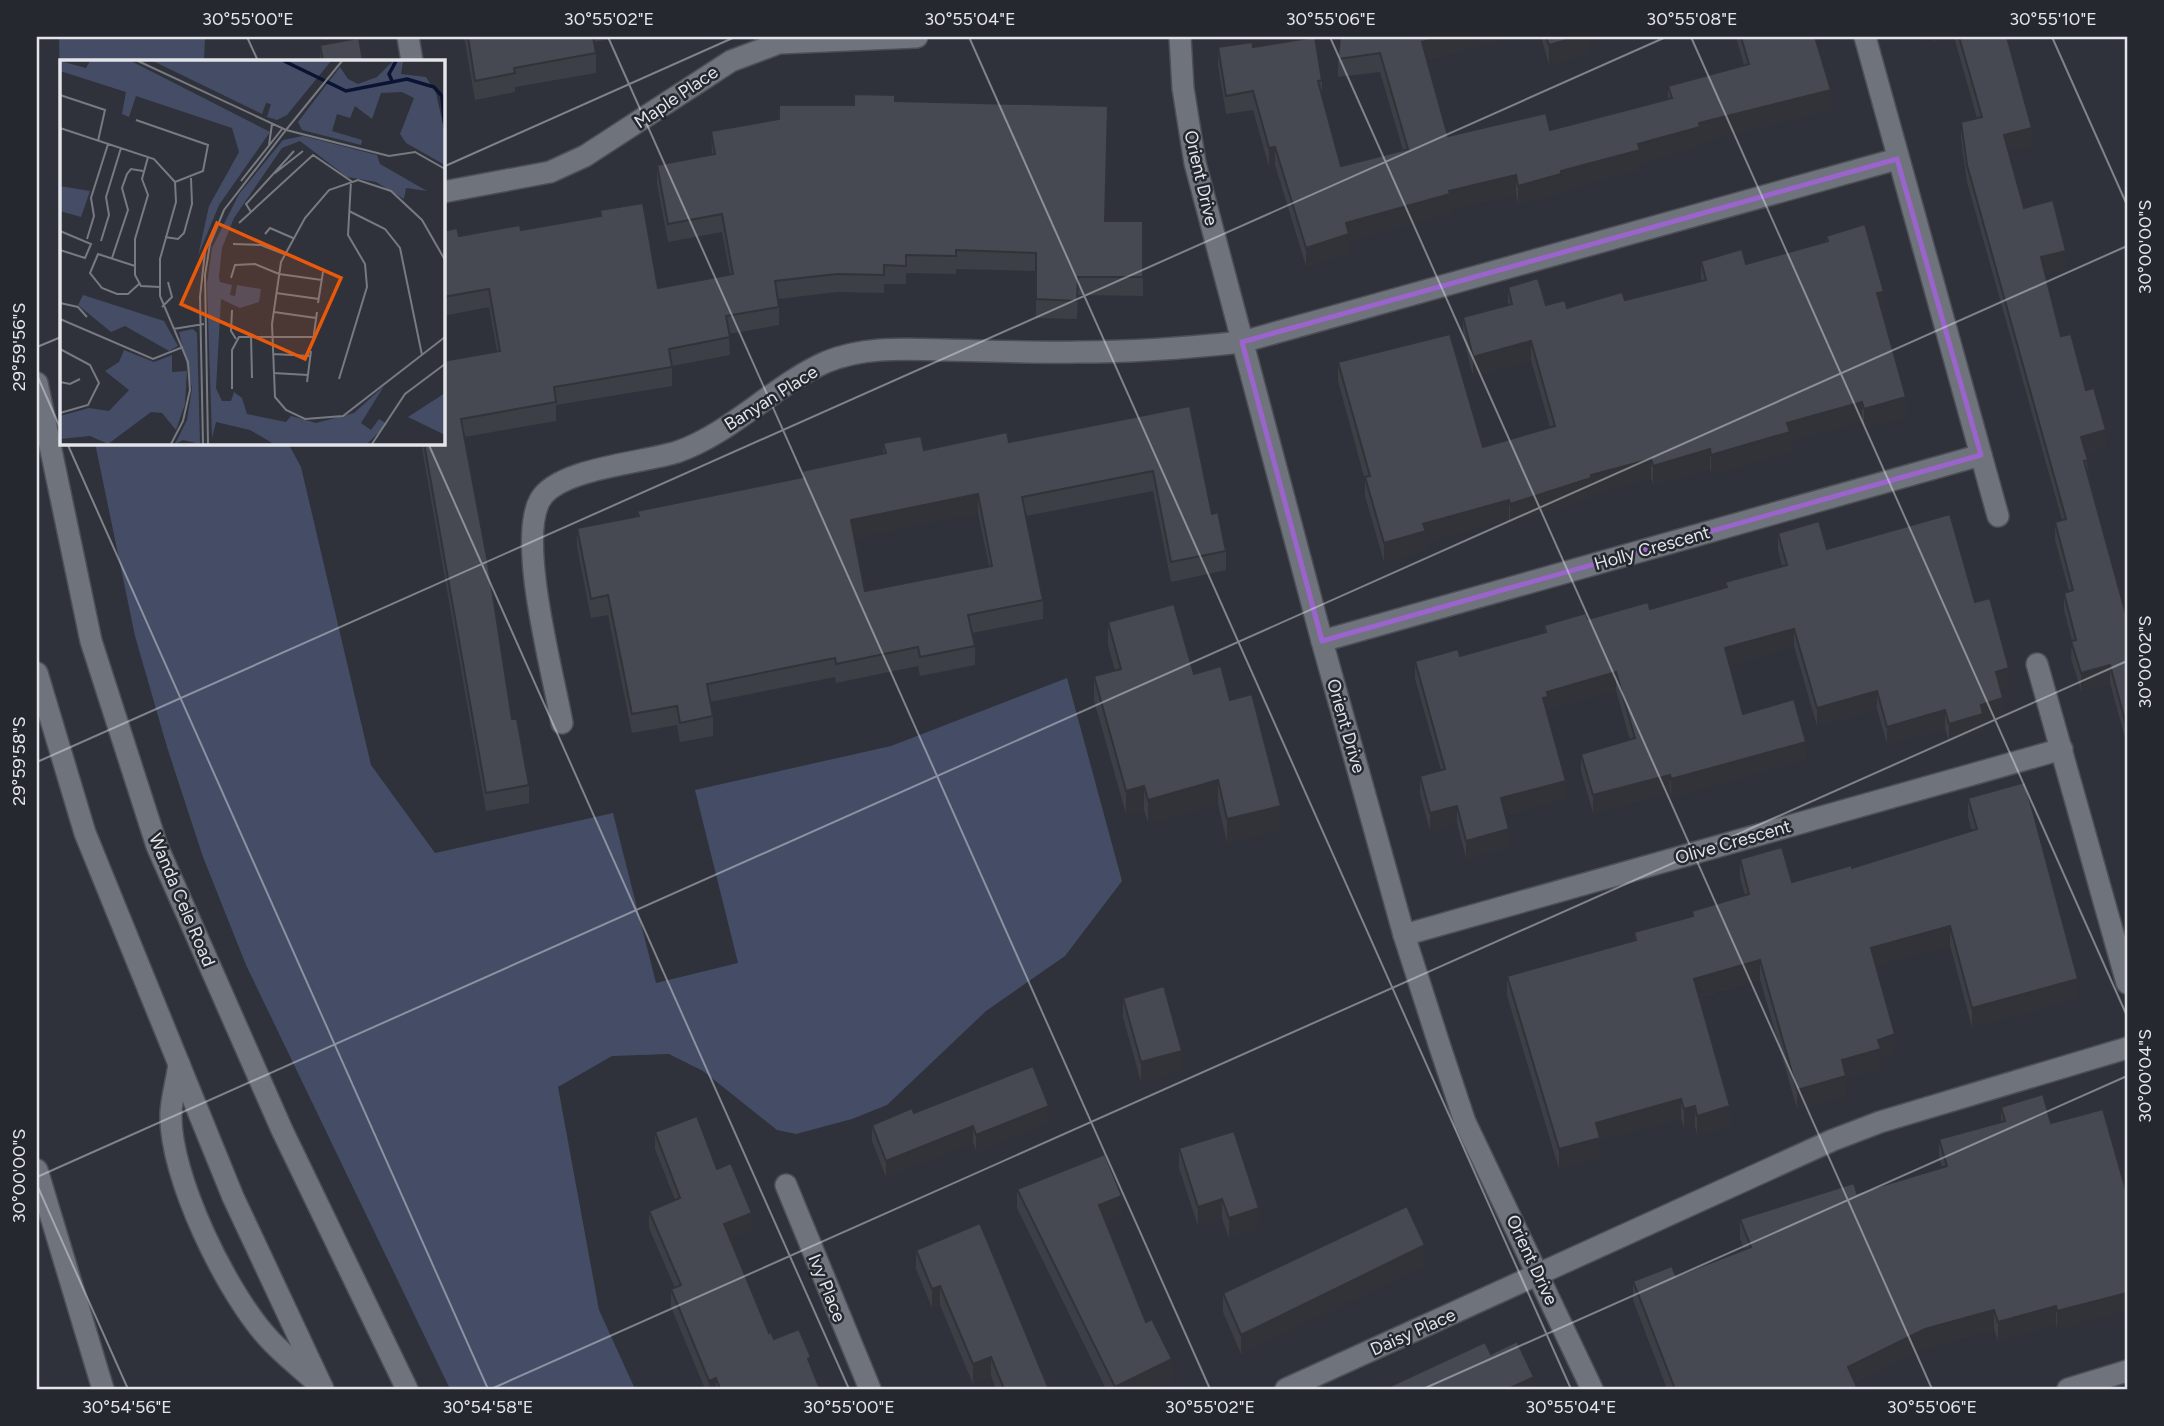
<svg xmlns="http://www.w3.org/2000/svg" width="2164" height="1426" viewBox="0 0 2164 1426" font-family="Figtree,sans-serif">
<rect width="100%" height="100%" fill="#2f323a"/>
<g fill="#444d65">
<path d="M 59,37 L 205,37 L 204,61 L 61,61 L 61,127 Z"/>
<path d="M 95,443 L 288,443 L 301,467 L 371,765 L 435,853 L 613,813 L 656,983 L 738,963 L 695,790 L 891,746 L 1067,678 L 1122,881 L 1065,956 L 986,1011 L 887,1105 L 852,1119 L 796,1134 L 777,1130 L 703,1071 L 669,1054 L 612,1056 L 558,1087 L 599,1310 L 635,1389 L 450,1389 L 246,965 L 203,857 L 167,747 L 135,636 Z"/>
</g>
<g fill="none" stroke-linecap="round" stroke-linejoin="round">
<defs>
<g id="service">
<path d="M 408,37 L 412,61"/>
<path d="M 179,1064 C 177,1080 172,1096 171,1112 C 168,1174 228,1296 270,1340 C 286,1357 305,1372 322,1387"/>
<path d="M 37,1170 L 103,1389"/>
</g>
<g id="minor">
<path d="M 1180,37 L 1183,88 L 1195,163 L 1322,641 L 1404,935 L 1440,1047 L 1465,1122 L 1592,1389"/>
<path d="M 1865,37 L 1998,516"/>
<path d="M 443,192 L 550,172 L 585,156 L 731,61 L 779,43 L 917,37"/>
<path d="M 1322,641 L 1981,455"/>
<path d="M 2037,664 L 2127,983"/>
<path d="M 562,723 C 553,673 517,541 540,500 C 558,468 643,463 677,452 C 732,433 774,385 826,362 C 865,346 906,349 946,350 C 990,351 1034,353 1078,352 C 1133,352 1187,348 1242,342 L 1897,159"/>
<path d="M 1404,935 L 2062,749"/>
<path d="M 786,1185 L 870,1389"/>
<path d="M 1286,1389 L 1833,1140 L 1880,1122 L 2127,1048"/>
<path d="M 2068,1389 L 2127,1371"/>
</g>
<g id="tertiary">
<path d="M 37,383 L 91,641 L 157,846 L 282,1130 L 407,1389"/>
<path d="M 37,673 L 85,833 L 233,1197 L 323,1389"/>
</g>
</defs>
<use href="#service" stroke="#4c4f55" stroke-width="24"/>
<use href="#minor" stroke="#4c4f55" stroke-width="24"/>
<use href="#tertiary" stroke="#4c4f55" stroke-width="24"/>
<use href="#service" stroke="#6f737b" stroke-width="21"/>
<use href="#minor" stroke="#6f737b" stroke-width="21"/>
<use href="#tertiary" stroke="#6f737b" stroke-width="21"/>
</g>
<g fill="#3c3f46" fill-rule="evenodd">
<path d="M 326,37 L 344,37 L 326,40 Z"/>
<path d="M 464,37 L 621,37 L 594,42 L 596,53 L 596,73 L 515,87 L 515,92 L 475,100 Z"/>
<path d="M 1506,37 L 1506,39 L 1427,59 L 1448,136 L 1550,130 L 1668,99 L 1668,86 L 1744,65 L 1736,37 L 1815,37 L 1831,109 L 1700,142 L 1700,145 L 1640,163 L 1640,169 L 1561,190 L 1561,193 L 1518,204 L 1516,194 L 1450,209 L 1450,213 L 1349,240 L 1349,253 L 1306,266 L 1275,165 L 1269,167 L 1253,110 L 1226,114 L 1218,66 L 1218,47 L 1253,47 L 1322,80 L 1322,98 L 1341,166 L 1403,150 L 1380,72 L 1338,77 L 1338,59 Z"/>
<path d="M 1541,37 L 1590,37 L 1590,52 L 1549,65 Z"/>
<path d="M 1933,37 L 2007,37 L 2032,145 L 2008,151 L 2024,208 L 2066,268 L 2045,274 L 2061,336 L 2086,390 L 2106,447 L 2086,453 L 2088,472 L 2127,618 L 2127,745 L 2110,683 L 2081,691 L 2071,658 L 2072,641 L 2064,610 L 2064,593 L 2069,591 L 2055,540 L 2055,522 L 2062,520 L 1967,182 L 1961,140 L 1961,122 L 1977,118 L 1954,37 L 1935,43 Z"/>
<path d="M 320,45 L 363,61 L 320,61 Z"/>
<path d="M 895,101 L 1106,221 L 1143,221 L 1143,296 L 1078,295 L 1077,319 L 1036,318 L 1036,271 L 956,269 L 956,274 L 906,273 L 906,284 L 884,284 L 884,293 L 837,292 L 778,299 L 779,307 L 779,325 L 729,334 L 730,355 L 672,366 L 672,386 L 556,405 L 556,421 L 464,437 L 512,719 L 529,785 L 529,803 L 486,811 L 421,443 L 443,443 L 497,351 L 489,307 L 443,316 L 443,231 L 459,236 L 521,230 L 600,216 L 600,210 L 658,288 L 730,275 L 722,232 L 668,242 L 657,184 L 657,165 L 712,155 L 711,131 L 854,105 Z"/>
<path d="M 1826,236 L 1884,311 L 1882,311 L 1906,416 L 1864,428 L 1862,421 L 1790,441 L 1790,451 L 1711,474 L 1710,468 L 1653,485 L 1651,478 L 1591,494 L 1591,497 L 1510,522 L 1509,519 L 1426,542 L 1426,550 L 1384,562 L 1365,496 L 1365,480 L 1338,381 L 1338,362 L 1483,447 L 1550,427 L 1531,360 L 1473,376 L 1463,336 L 1463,317 L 1508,305 L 1508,287 L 1546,305 L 1567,308 L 1625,300 L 1701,281 L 1701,261 L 1746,264 L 1826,241 Z"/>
<path d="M 1190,406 L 1212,514 L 1226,551 L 1226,570 L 1171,582 L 1153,491 L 1026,516 L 1043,600 L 1043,619 L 972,633 L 975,646 L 975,665 L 920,676 L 918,666 L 836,683 L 835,677 L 710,702 L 713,716 L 713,736 L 680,742 L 677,725 L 632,733 L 608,615 L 591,618 L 577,547 L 577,528 L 637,517 L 637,511 L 802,478 L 802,471 L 883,454 L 883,443 L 924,450 L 1009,442 ZM 978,513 L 989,566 L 865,591 L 855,538 Z"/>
<path d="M 1778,533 L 1975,602 L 2009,685 L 2001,688 L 2003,716 L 1983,722 L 1983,732 L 1949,742 L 1945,728 L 1887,744 L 1877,709 L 1817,726 L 1794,646 L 1729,665 L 1743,714 L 1806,759 L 1671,797 L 1670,792 L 1593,813 L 1581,771 L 1581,754 L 1630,740 L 1616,690 L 1548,709 L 1547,715 L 1566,798 L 1505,815 L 1509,847 L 1466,858 L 1457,823 L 1430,831 L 1420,794 L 1420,776 L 1441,770 L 1415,679 L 1415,661 L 1460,656 L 1544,632 L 1544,625 L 1650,609 L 1725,588 L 1725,582 L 1782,566 L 1778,550 Z"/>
<path d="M 1108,622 L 1194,674 L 1230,700 L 1281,829 L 1227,842 L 1218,804 L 1148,823 L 1144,810 L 1126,814 L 1094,700 L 1094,676 L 1115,671 L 1108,645 Z"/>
<path d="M 1968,798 L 2078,998 L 1972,1027 L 1950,945 L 1876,966 L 1895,1054 L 1881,1058 L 1881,1068 L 1846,1078 L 1846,1095 L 1797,1109 L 1760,979 L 1699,997 L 1730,1126 L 1697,1135 L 1695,1126 L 1684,1129 L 1681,1118 L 1600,1140 L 1600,1157 L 1559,1169 L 1507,996 L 1507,976 L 1634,941 L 1634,932 L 1692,916 L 1692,911 L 1745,895 L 1740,878 L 1740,859 L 1792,882 L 1852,868 L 1972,831 L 1968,817 Z"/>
<path d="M 1123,998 L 1182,1070 L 1141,1082 L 1123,1017 Z"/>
<path d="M 2001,1107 L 2051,1123 L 2103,1109 L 2057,1330 L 2056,1324 L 1998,1341 L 1994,1329 L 1925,1348 L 1855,1382 L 1857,1389 L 1667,1389 L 1633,1300 L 1633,1281 L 1676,1276 L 1744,1249 L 1740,1238 L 1740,1219 L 1857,1193 L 1942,1168 L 1939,1157 L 1939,1139 L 2001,1122 Z"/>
<path d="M 914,1113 L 1049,1122 L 976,1151 L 973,1142 L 886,1177 L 872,1141 L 872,1125 Z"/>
<path d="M 655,1132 L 717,1169 L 752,1230 L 730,1239 L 769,1333 L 774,1339 L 811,1367 L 820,1389 L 705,1389 L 671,1307 L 671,1289 L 675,1288 L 649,1228 L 649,1211 L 675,1200 L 655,1149 Z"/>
<path d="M 1179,1148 L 1259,1227 L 1229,1238 L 1222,1218 L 1198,1226 L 1179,1168 Z"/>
<path d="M 1017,1189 L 1122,1215 L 1106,1221 L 1146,1322 L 1172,1378 L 1150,1389 L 1106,1389 L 1017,1208 Z"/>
<path d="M 916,1250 L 1049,1389 L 996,1389 L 991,1376 L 973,1384 L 940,1305 L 932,1308 L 916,1269 Z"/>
<path d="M 1425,1264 L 1241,1354 L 1223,1312 L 1223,1293 Z"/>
</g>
<g fill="#313339">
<path d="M 1442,37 L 1506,37 L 1506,39 L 1422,60 L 1422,42 Z"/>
<path d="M 1578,37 L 1590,37 L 1590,52 L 1549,65 L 1549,45 Z"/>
<path d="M 1935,37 L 1954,37 L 1935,43 Z"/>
<path d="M 1831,90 L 1831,109 L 1700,142 L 1700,145 L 1640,163 L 1640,169 L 1561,190 L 1561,193 L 1518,204 L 1518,186 L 1699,123 Z"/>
<path d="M 2032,128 L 2032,145 L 2004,153 L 2004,135 Z"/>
<path d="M 1275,147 L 1275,165 L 1269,167 L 1269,148 Z"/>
<path d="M 1516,175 L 1516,194 L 1450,209 L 1450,213 L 1349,240 L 1349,253 L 1306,266 L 1306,248 L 1346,223 L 1449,191 Z"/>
<path d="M 2066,251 L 2066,268 L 2041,275 L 2041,257 Z"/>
<path d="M 1884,292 L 1884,311 L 1877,312 L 1877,293 Z"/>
<path d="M 1531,341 L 1531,360 L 1473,376 L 1473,357 Z"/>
<path d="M 1906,397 L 1906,416 L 1864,428 L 1864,409 Z"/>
<path d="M 1862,402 L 1862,421 L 1790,441 L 1790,451 L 1711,474 L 1711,455 L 1787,423 Z"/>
<path d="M 2106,430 L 2106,447 L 2081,455 L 2081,437 Z"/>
<path d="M 1710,449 L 1710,468 L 1653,485 L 1653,466 Z"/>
<path d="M 1651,459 L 1651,478 L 1591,494 L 1591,497 L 1510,522 L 1510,504 L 1591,475 Z"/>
<path d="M 978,494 L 978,513 L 851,539 L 851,520 Z"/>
<path d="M 1509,500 L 1509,519 L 1426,542 L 1426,550 L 1384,562 L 1384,543 L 1423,524 Z"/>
<path d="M 1794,629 L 1794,646 L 1725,666 L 1725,648 Z"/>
<path d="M 2110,665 L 2110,683 L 2081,691 L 2081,673 Z"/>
<path d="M 2009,668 L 2009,685 L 1996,690 L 1996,672 Z"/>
<path d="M 1616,672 L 1616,690 L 1548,709 L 1548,715 L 1543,716 L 1543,698 L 1547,692 Z"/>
<path d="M 1877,691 L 1877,709 L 1817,726 L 1817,708 Z"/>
<path d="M 2003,698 L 2003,716 L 1983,722 L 1983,732 L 1949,742 L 1949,724 L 1981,705 Z"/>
<path d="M 1945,710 L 1945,728 L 1887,744 L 1887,727 Z"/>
<path d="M 1806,742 L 1806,759 L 1671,797 L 1671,779 Z"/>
<path d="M 1670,775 L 1670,792 L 1593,813 L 1593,795 Z"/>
<path d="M 1218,780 L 1218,804 L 1148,823 L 1148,800 Z"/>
<path d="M 1566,781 L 1566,798 L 1501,816 L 1501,798 Z"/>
<path d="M 1144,786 L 1144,810 L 1126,814 L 1126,791 Z"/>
<path d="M 1281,806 L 1281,829 L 1227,842 L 1227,819 Z"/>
<path d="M 1457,806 L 1457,823 L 1430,831 L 1430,813 Z"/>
<path d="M 1509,829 L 1509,847 L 1466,858 L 1466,841 Z"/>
<path d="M 1950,926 L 1950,945 L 1871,968 L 1871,948 Z"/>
<path d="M 1760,960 L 1760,979 L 1694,998 L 1694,979 Z"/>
<path d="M 2078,979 L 2078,998 L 1972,1027 L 1972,1008 Z"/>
<path d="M 1895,1034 L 1895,1054 L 1881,1058 L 1881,1068 L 1846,1078 L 1846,1095 L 1797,1109 L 1797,1090 L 1842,1060 L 1878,1040 Z"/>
<path d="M 1182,1051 L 1182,1070 L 1141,1082 L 1141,1062 Z"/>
<path d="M 1681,1099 L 1681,1118 L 1600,1140 L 1600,1157 L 1559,1169 L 1559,1149 L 1596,1123 Z"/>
<path d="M 1049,1106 L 1049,1122 L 976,1151 L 976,1135 Z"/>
<path d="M 1695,1106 L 1695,1126 L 1684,1129 L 1684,1109 Z"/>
<path d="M 1730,1106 L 1730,1126 L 1697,1135 L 1697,1116 Z"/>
<path d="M 973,1126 L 973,1142 L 886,1177 L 886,1161 Z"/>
<path d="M 1122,1196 L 1122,1215 L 1099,1224 L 1099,1205 Z"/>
<path d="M 1222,1199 L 1222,1218 L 1198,1226 L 1198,1207 Z"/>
<path d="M 1259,1208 L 1259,1227 L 1229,1238 L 1229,1218 Z"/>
<path d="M 752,1213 L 752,1230 L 724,1242 L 724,1224 Z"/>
<path d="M 1425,1245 L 1425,1264 L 1241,1354 L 1241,1335 Z"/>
<path d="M 940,1286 L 940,1305 L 932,1308 L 932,1289 Z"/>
<path d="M 2127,1293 L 2127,1311 L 2057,1330 L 2057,1311 Z"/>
<path d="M 2056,1306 L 2056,1324 L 1998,1341 L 1998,1322 Z"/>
<path d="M 1994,1310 L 1994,1329 L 1925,1348 L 1848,1385 L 1848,1367 L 1925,1329 Z"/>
<path d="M 991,1357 L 991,1376 L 973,1384 L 973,1364 Z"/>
<path d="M 1172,1359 L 1172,1378 L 1150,1389 L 1115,1389 L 1115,1387 Z"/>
<path d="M 1534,1377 L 1534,1389 L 1508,1389 Z"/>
<path d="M 716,1378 L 716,1389 L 709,1389 L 709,1381 Z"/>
</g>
<g fill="#464951" stroke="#313339" stroke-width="2" fill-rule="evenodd">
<path d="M 468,37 L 593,37 L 596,53 L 514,68 L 515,73 L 475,81 Z"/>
<path d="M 1315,37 L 1322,80 L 1318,81 L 1341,166 L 1408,149 L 1380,53 L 1338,59 L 1340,37 L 1442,37 L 1422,42 L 1448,136 L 1546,113 L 1550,130 L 1672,98 L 1668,86 L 1749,64 L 1741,37 L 1815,37 L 1831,90 L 1699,123 L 1700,127 L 1638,144 L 1640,150 L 1561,171 L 1561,174 L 1518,186 L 1516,175 L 1449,191 L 1450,194 L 1346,223 L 1349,234 L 1306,248 L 1275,147 L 1269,148 L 1253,91 L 1226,96 L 1218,47 L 1252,42 L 1253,47 Z"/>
<path d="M 1546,37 L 1578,37 L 1549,45 Z"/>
<path d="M 1959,37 L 2007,37 L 2032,128 L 2004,135 L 2024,208 L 2053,200 L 2066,251 L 2041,257 L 2061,336 L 2071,334 L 2086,390 L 2094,388 L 2106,430 L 2081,437 L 2088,460 L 2084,461 L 2127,618 L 2127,728 L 2110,665 L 2081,673 L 2071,641 L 2076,640 L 2064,593 L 2073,590 L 2055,522 L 2066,519 L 1967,165 L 1961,122 L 1982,117 Z"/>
<path d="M 359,38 L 363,61 L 323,61 L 320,45 Z"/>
<path d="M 854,94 L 895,95 L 895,101 L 1108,106 L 1105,221 L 1143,221 L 1143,277 L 1078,277 L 1077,301 L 1036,299 L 1036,253 L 956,250 L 956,256 L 906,255 L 906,266 L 884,265 L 884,275 L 837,274 L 775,281 L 779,307 L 726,316 L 730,337 L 669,349 L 672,367 L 554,387 L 556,402 L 461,419 L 488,563 L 512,719 L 517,719 L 529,785 L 486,793 L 424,443 L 443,443 L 443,361 L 500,351 L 489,289 L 443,297 L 443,231 L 457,228 L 459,236 L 520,225 L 521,230 L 601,216 L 600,210 L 643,203 L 658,288 L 733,274 L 722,214 L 668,224 L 657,165 L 715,154 L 711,131 L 779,119 L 779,105 L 854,105 Z"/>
<path d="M 1865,224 L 1884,292 L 1877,293 L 1906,397 L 1864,409 L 1862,402 L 1787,423 L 1790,432 L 1711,455 L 1710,449 L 1653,466 L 1651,459 L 1591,475 L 1591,478 L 1510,504 L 1509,500 L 1423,524 L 1426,531 L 1384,543 L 1365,477 L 1370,476 L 1338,362 L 1450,334 L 1483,447 L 1555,426 L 1531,341 L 1473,357 L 1463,317 L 1512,304 L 1508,287 L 1538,278 L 1546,305 L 1565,300 L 1567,308 L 1622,292 L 1625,300 L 1706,280 L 1701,261 L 1742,249 L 1746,264 L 1828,241 L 1826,236 Z"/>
<path d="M 1190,406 L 1212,514 L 1218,512 L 1226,551 L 1171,562 L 1153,471 L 1022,497 L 1043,600 L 968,615 L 975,646 L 920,657 L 918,647 L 836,664 L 835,658 L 707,684 L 713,716 L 680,723 L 677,706 L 632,714 L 608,595 L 591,599 L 577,528 L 639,516 L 637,511 L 803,477 L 802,471 L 886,453 L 883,443 L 921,436 L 924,450 L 1007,432 L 1009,442 ZM 978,494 L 992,566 L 865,591 L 851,520 Z"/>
<path d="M 1950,514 L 1975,602 L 1990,598 L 2009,668 L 1996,672 L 2003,698 L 1981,705 L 1983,714 L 1949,724 L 1945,710 L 1887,727 L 1877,691 L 1817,708 L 1794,629 L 1725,648 L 1743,714 L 1794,699 L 1806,742 L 1671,779 L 1670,775 L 1593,795 L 1581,754 L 1635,738 L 1616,672 L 1547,692 L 1548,697 L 1543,698 L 1566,781 L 1501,798 L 1509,829 L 1466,841 L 1457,806 L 1430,813 L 1420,776 L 1445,769 L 1415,661 L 1458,649 L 1460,656 L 1546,632 L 1544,625 L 1586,613 L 1588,619 L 1648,602 L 1650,609 L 1727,587 L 1725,582 L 1787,565 L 1778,533 L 1819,521 L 1827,549 Z"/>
<path d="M 1174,604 L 1194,674 L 1221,666 L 1230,700 L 1252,694 L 1281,806 L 1227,819 L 1218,780 L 1148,800 L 1144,786 L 1126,791 L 1094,676 L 1121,669 L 1108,622 Z"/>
<path d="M 2025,782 L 2078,979 L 1972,1008 L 1950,926 L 1871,948 L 1895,1034 L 1878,1040 L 1881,1049 L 1842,1060 L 1846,1076 L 1797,1090 L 1760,960 L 1694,979 L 1730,1106 L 1697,1116 L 1695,1106 L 1684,1109 L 1681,1099 L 1596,1123 L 1600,1138 L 1559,1149 L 1507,976 L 1636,940 L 1634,932 L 1693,916 L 1692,911 L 1749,894 L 1740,859 L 1782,847 L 1792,882 L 1852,865 L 1852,868 L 1977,829 L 1968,798 Z"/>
<path d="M 1164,986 L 1182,1051 L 1141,1062 L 1123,998 Z"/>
<path d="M 1033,1066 L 1049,1106 L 976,1135 L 973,1126 L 886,1161 L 872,1125 L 912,1108 L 914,1113 Z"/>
<path d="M 2043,1094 L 2051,1123 L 2103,1109 L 2127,1194 L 2127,1293 L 2057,1311 L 2056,1306 L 1998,1322 L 1994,1310 L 1925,1329 L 1848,1367 L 1857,1387 L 1852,1389 L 1675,1389 L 1633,1281 L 1672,1266 L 1676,1276 L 1751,1247 L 1740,1219 L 1854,1183 L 1857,1193 L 1947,1166 L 1939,1139 L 2005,1121 L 2001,1107 Z"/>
<path d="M 697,1116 L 717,1169 L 731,1163 L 752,1213 L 724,1224 L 769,1333 L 771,1332 L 774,1339 L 799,1329 L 811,1357 L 808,1359 L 820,1389 L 720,1389 L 716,1378 L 709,1381 L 671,1289 L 681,1285 L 649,1211 L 680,1198 L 655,1132 Z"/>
<path d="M 1234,1131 L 1259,1208 L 1229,1218 L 1222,1199 L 1198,1207 L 1179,1148 Z"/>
<path d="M 1105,1154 L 1122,1196 L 1099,1205 L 1146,1322 L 1152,1319 L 1172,1359 L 1115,1387 L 1017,1189 Z"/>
<path d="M 1407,1206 L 1425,1245 L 1241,1335 L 1223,1293 Z"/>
<path d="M 980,1223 L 1049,1389 L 1004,1389 L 991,1357 L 973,1364 L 940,1286 L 932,1289 L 916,1250 Z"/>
<path d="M 1517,1341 L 1534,1377 L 1508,1389 L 1384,1389 L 1485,1342 L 1491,1354 Z"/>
</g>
<path fill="none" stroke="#9a64cc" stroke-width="5" stroke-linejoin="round" d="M 1897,159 L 1981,455 L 1322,641 L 1242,342 Z"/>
<path fill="none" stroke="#e3e5ea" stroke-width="2" stroke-opacity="0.45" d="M 247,37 L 258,61M 608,37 L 1210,1389M 969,37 L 1571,1389M 1330,37 L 1932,1389M 1691,37 L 2127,1016M 2052,37 L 2127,205M 443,167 L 735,37M 37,347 L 61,337M 37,375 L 61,430M 67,443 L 488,1389M 428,443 L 849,1389M 37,762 L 1666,37M 37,1177 L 2127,246M 37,1185 L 128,1389M 491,1389 L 2127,661M 1423,1389 L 2127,1076"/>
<g text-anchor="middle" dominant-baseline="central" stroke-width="5" stroke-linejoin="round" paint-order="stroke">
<g font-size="18" fill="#e3e5ea" stroke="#25282f">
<text transform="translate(676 97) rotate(-34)">Maple Place</text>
<text transform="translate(1201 178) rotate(77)">Orient Drive</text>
<text transform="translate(771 398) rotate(-32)">Banyan Place</text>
<text transform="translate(1652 548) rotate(-16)">Holly Crescent</text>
<text transform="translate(1346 726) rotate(74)">Orient Drive</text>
<text transform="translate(1733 842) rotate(-16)">Olive Crescent</text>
<text transform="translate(182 900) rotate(67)">Wanda Cele Road</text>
<text transform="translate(1532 1260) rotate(65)">Orient Drive</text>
<text transform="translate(827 1288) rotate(68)">Ivy Place</text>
<text transform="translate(1413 1332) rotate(-24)">Daisy Place</text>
</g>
</g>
<g transform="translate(60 60)">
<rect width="385" height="385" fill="#2f323a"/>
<path d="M 0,1 L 26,8 L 30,1 L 71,1 L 210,72 L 159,145 L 138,196 L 149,146 L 179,92 L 172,68 L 76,36 L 69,57 L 62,54 L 66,32 L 0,11 ZM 93,1 L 271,1 L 227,55 L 217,60 L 207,57 L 211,44 L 206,43 L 202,54 ZM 333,1 L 343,1 L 341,14 L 366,17 L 376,33 L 385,73 L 385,105 L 346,83 L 340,74 L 354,38 L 342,32 L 321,33 L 312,59 L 295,46 L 290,58 L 277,54 L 272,71 L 302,80 L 301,85 L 242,70 L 238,62 L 280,7 L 288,19 L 298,24 L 317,17 ZM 243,76 L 317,95 L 320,104 L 367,131 L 346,128 L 344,139 L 316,122 L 287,117 L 240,81 L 222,88 L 174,158 L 162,188 L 159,216 L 160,222 L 172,225 L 170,235 L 175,236 L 177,225 L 201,229 L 199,242 L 180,248 L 161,239 L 156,328 L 162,341 L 171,341 L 174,332 L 182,338 L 187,354 L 226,362 L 231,356 L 256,363 L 294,353 L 324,326 L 301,363 L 311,370 L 319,359 L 327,364 L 307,384 L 214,384 L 190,370 L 156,362 L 152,378 L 147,224 L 152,188 L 179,134 L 223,80 ZM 0,126 L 30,131 L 21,157 L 0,151 ZM 23,235 L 104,261 L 118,286 L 109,291 L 65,266 L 51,272 L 18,245 ZM 133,269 L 137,273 L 140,384 L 123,380 L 115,384 L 127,360 L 132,328 L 119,272 ZM 64,290 L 94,302 L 112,295 L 112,312 L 127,311 L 125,344 L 116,370 L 102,353 L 91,352 L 48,384 L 30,376 L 0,379 L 0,356 L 29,348 L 49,351 L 69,330 L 45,311 L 59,302 ZM 385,333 L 385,375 L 348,357 Z" fill="#444d65"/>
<path fill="none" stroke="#0a1332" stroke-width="3.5" d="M 224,1 L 286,31 L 347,19 L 374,27 L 382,36 L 385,68M 332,21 L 329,14 L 336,1"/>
<path fill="none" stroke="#777a80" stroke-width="2" d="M 78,1 L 226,70 L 282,1M 0,35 L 45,50 L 38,81M 76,60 L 148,85 L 143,111 L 115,122M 0,68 L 94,99 L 115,122 L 116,142 L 100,199 L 100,236 L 128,302 L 130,330 L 123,361 L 111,384M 209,85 L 212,64M 88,97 L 82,119 L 88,135 L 75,179 L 75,215 L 81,226 L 100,227M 215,113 L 243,91M 181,121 L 222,69M 289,151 L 325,169 L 340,188 L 362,295M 191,152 L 186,144 L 234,91M 179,163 L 253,95 L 291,121 L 288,175 L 305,204 L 307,227 L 279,319M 0,171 L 31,184 L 25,198 L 0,190M 205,174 L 210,168 L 233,178M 105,177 L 118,179 L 124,173 L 132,144 L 131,118M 27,179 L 34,156 L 31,138 L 48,84M 41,181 L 49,155 L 46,137 L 61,88M 173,184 L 201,185 L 224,194M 52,198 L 68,150 L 62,128 L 67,114 L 71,109 L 83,111M 385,200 L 362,160 L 331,131 L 298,120 L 269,130 L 245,158 L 221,202 L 212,264 L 215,337 L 226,350 L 245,359 L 283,356 L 385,277M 75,206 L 38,194 L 30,213 L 42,228 L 57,234 L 68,234 L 79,224M 171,218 L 175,205 L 195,204 L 219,214 L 262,220M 216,233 L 259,239M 0,243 L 18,247 L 27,257M 258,243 L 263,212M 102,247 L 112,237 L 108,222M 172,250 L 171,271 L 176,279M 214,252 L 256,258M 0,259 L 93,299 L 123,287M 113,269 L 144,264M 191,275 L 192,318M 253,281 L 257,252M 0,289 L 30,305 L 39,323 L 28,345 L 0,353M 213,294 L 250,296M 213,313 L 248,315M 0,322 L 10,324 L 20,319M 247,322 L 251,291M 172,329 L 172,290 L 179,277 L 253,277M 143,384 L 140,237 L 145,192M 148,384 L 145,215 L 150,184 L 164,150 L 226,70 L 329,96 L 355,92 L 385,109M 312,384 L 345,334 L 385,304"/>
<path fill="#e8590c" fill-opacity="0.15" stroke="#e8590c" stroke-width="3.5" d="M 157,163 L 281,218 L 245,299 L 121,244 Z"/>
<rect width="385" height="385" fill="none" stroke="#e3e5ea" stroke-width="3.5"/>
</g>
<rect width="2164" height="1426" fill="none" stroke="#25282f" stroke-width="77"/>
<rect x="38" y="38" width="2088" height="1350" fill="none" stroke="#e3e5ea" stroke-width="2.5"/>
<g font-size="18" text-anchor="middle" fill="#e3e5ea">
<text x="248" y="25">30°55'00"E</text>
<text x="609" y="25">30°55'02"E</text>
<text x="970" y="25">30°55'04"E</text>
<text x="1331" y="25">30°55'06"E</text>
<text x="1692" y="25">30°55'08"E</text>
<text x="2053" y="25">30°55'10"E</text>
<text transform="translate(2145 247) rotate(-90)" y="6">30°00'00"S</text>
<text transform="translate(19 347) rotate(-90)" y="6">29°59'56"S</text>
<text transform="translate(2145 662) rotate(-90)" y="6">30°00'02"S</text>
<text transform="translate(19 761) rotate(-90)" y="6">29°59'58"S</text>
<text transform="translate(2145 1076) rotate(-90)" y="6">30°00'04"S</text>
<text transform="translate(19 1176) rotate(-90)" y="6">30°00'00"S</text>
<text x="127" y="1413">30°54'56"E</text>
<text x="488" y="1413">30°54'58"E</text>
<text x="849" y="1413">30°55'00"E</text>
<text x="1210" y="1413">30°55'02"E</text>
<text x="1571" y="1413">30°55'04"E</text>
<text x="1932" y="1413">30°55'06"E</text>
</g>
</svg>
